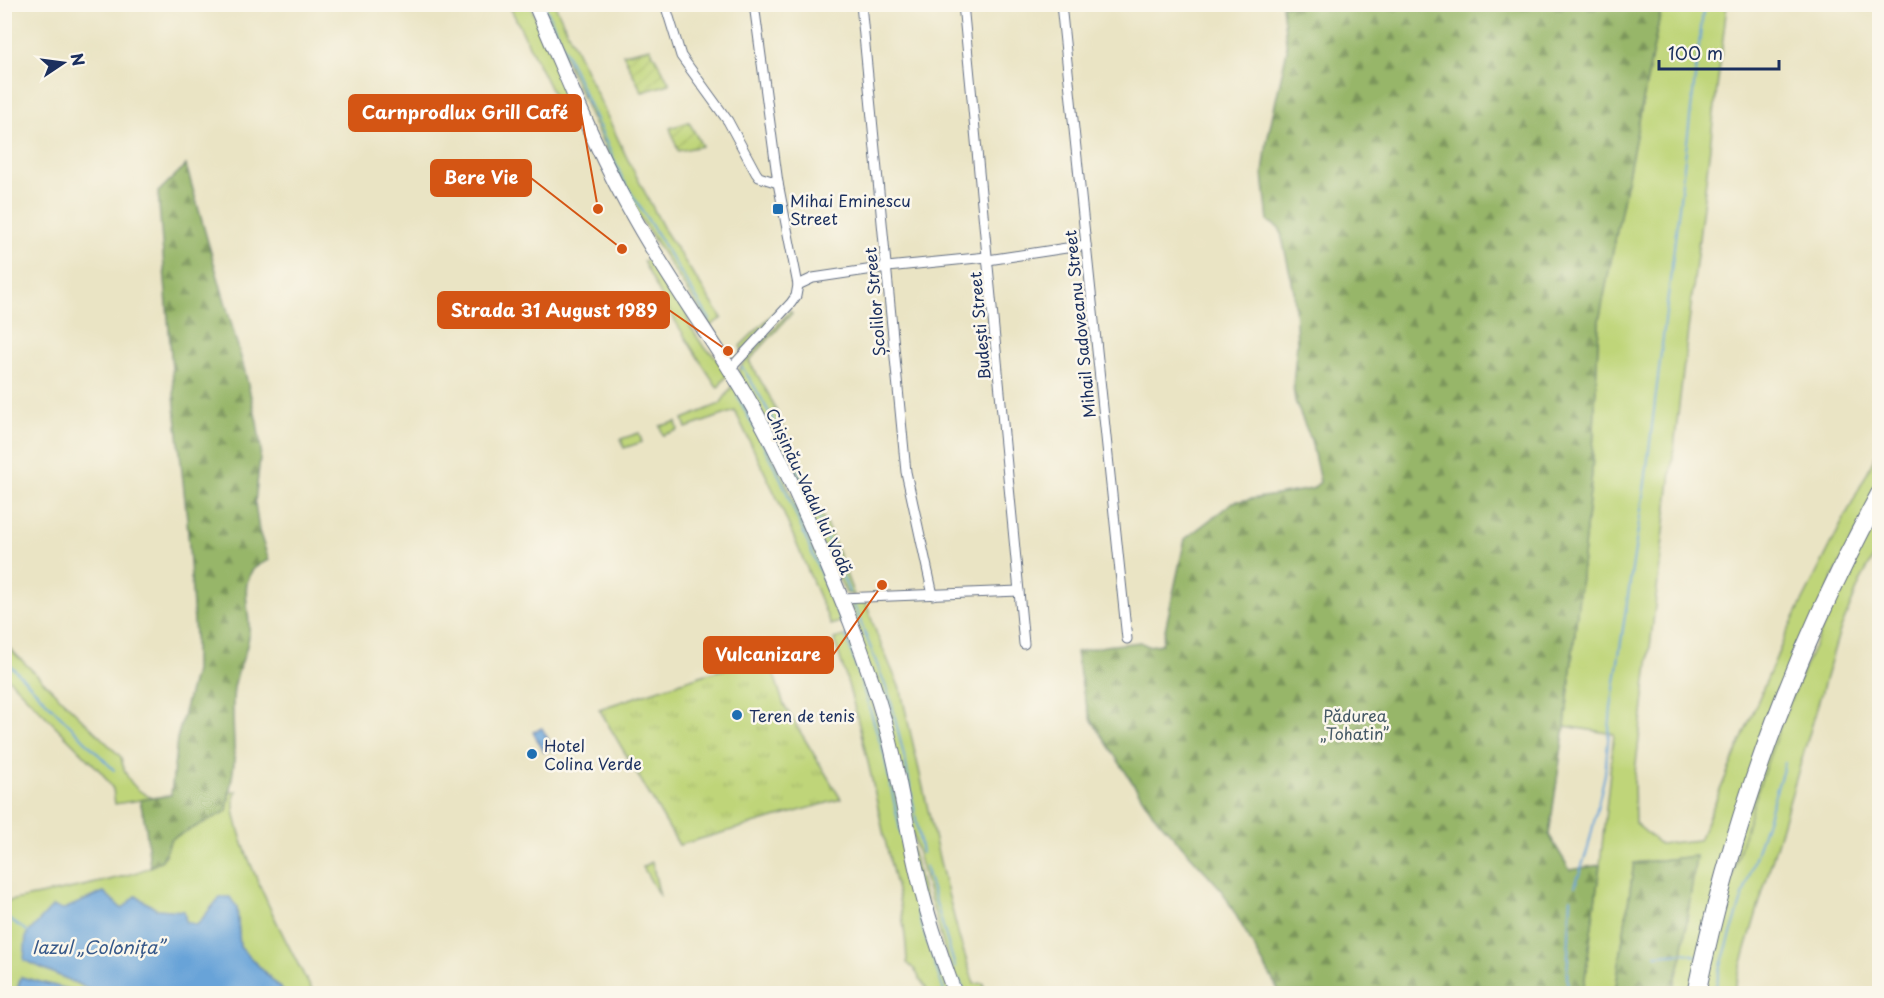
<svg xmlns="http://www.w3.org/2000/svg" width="1884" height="998" viewBox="0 0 1884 998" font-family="'Playpen Sans',sans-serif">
<defs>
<pattern id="forest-firs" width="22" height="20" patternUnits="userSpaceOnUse" patternTransform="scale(1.5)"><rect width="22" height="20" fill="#97b669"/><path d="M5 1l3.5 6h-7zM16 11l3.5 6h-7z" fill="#7a945a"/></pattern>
<pattern id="park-tufts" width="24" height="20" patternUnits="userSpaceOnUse" patternTransform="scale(1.5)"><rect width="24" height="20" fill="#bfd579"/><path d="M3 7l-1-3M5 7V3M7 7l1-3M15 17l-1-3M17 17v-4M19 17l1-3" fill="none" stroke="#a4b76b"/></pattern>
<pattern id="garden-furrows" width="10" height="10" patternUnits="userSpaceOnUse" patternTransform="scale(1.5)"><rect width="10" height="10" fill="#bfd579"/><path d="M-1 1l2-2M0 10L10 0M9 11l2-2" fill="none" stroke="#a4b76b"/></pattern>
</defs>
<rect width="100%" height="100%" fill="#fbf7ec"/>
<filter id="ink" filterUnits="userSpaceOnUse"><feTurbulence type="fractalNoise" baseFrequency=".0167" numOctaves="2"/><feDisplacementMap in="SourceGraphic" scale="12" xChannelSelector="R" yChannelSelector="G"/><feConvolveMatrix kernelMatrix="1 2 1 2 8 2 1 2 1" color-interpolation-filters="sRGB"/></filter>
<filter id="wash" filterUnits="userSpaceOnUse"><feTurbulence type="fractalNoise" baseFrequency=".008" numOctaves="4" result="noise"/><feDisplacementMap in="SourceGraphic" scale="24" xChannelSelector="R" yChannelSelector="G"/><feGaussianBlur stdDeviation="1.35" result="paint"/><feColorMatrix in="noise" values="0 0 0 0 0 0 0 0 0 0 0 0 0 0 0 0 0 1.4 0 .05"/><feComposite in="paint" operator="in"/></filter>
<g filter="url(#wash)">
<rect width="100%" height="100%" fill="#eae4c4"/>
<g fill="#bfd579" stroke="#6d826c" stroke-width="1.5">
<path d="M 509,5 L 530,5 L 581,119 L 568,124 Z"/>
<path d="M 541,5 L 555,5 L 626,156 L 665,231 L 722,318 L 710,326 L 637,213 L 619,179 Z"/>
<path d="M 1662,5 L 1727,5 L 1634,781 L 1635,823 L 1660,844 L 1699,840 L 1787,632 L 1879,449 L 1880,486 L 1831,582 L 1691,993 L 1672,993 L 1682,955 L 1696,856 L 1634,863 L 1615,993 L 1583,993 L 1600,865 L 1614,734 L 1565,726 L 1592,473 L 1599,321 Z"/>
<path d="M 653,259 L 686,310 L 690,326 L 703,346 L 716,357 L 727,375 L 718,388 C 690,347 665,306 643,261 Z"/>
<path d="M 790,297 L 790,300 L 742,351 L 740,346 Z"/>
<path d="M 790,311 L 792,313 L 749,361 L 769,395 L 833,540 L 854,595 L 846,593 L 739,374 L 739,369 L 744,362 Z"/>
<path d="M 734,384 L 783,475 L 845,620 L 831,625 L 778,500 L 735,411 L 686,428 L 683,419 L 720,404 Z"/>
<path d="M 676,422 L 678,430 L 663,435 L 660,426 Z"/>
<path d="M 639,433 L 642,442 L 624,448 L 621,439 Z"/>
<path d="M 1879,509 L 1879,547 L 1861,580 L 1839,633 L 1733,993 L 1702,994 C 1725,905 1746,817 1778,732 C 1807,656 1844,582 1879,509 Z"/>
<path d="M 863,600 L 867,606 L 877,635 L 901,691 L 940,862 L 959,937 L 974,984 L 983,983 L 986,993 L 960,993 L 947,959 L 850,607 L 855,602 Z"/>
<path d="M 851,634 L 870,691 L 950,993 L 929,993 L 914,969 L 907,963 C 906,920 894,878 884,836 C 870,769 856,704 834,639 Z"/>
<path d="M 4,643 L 121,757 C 124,776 134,791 153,798 L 115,804 L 113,789 L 102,773 L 5,675 Z"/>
<path d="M 237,791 C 217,814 298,966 314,993 L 285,993 L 240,947 L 237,908 L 220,897 L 197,925 L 186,922 L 184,911 L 156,909 L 136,896 L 122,909 L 104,892 L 62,910 L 24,960 L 98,993 L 82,993 L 21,977 L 16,993 L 5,993 L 4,902 C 34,895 143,878 162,860 C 166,856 169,845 171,839 L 227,811 L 230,792 Z"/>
<path d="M 652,862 L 660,897 L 643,867 Z"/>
</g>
<g fill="url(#forest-firs)" stroke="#597264" stroke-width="1.5">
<path d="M 1282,5 L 1662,5 L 1599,321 L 1592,473 L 1565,726 L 1549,835 L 1570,870 L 1600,865 L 1583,993 L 1280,993 L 1221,889 L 1153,814 L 1091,719 L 1084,697 L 1076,652 L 1105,646 L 1140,642 L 1148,646 L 1162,644 L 1185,539 L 1233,502 L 1312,489 L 1320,482 L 1311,440 L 1295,401 L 1293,386 L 1297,342 L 1294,291 L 1280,229 L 1268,221 L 1263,174 L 1267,141 L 1287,50 Z"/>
<path d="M 186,165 L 244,368 L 257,422 L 261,449 L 255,503 L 259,531 L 269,560 C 261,564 252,567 249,577 C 242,593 251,617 249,636 C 247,654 237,670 234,688 C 231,713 235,737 234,762 C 233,779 228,794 227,811 L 171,839 L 162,860 L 150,867 L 146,828 L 140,800 L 171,795 L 177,739 L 195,671 L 195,637 L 187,519 L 175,406 L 158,192 Z"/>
<path d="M 1696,856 L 1682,955 L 1672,993 L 1615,993 L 1634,863 Z"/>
</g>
<path fill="url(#park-tufts)" stroke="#6d826c" stroke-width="1.5" d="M 768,657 L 784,705 L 841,799 L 679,845 L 599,709 L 703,675 Z"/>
<g fill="url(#garden-furrows)" stroke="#6d826c" stroke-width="1.5">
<path d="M 650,48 L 670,84 L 642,92 L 623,54 Z"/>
<path d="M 689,122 L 702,146 L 678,151 L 670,128 Z"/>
</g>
<g fill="#67a3d8" stroke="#41699b" stroke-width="1.5">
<path d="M 542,728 L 553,748 L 544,752 L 533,732 Z"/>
<path d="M 104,892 L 122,909 L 136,896 L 156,909 L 184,911 L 186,922 L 197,925 L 220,897 L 230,897 L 237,908 L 240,947 L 285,993 L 98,993 L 24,960 L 26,935 L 53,906 L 62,910 Z"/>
<path d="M 21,977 L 82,993 L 16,993 Z"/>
</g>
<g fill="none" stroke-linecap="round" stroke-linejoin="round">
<g stroke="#67a3d8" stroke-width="2">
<path d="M 544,4 L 622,178 L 710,320"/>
<path d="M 742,367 C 787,435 818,517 849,592"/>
<path d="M 737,395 L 781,479 L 842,624"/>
<path d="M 854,605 L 890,698 L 906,764 L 922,853"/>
<path d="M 846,635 L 884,754 L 918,914 L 945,994"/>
<path d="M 4,659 L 114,770"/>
<path d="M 925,866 L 955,967"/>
<path d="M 1575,886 L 1588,848 L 1605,774 L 1611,708 L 1645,483 L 1704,4"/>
<path d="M 4,916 L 30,933"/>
<path d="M 1656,955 L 1685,953 L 1696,956"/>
<path d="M 959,979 L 965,994"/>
<path d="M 1568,994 L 1567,976 L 1571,898"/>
<path d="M 1714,994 L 1722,962 L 1785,763"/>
</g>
</g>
</g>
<g filter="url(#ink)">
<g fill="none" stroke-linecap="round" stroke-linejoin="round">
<defs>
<g id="street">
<path d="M 665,4 L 681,56 L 728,121 L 756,173 L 759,177 L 778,183"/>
<path d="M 861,4 L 906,472 L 933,595"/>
<path d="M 963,4 L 1024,644"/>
<path d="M 1061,4 L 1127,639"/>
<path d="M 988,260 L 1086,245"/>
<path d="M 798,285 L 813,278 L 887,267 L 987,257"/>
<path d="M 730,369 L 791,303 L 796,296 L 798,285 L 778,183 L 754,4"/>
<path d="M 841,598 L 1019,591"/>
</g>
<path id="secondary" d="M 535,4 C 567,77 596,152 636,221 C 664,271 698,319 729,368 C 761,416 786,469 809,522 C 838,589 866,656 886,726 C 900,776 906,829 919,880 C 928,919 941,956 955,994"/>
<path id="highway" d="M 1696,994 C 1732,819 1795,650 1880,494"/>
</defs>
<use href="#street" stroke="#636e82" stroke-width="11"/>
<use href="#secondary" stroke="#636e82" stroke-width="16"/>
<use href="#highway" stroke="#636e82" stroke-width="20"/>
<use href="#street" stroke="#fff" stroke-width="9"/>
<use href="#secondary" stroke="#fff" stroke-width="14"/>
<use href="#highway" stroke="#fff" stroke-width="18"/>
</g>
</g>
<g fill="#1f6fb2" stroke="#fbf7ec" stroke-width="2">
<rect x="772" y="203" width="12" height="12" rx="3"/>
<circle cx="737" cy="715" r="6"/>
<circle cx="532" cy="754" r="6"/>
</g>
<g text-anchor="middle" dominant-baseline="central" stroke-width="5" stroke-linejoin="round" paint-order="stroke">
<g font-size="16" fill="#1b2f5e" stroke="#fbf7ec" text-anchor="start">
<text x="790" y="200">Mihai Eminescu<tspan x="790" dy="18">Street</tspan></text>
<text x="749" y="715">Teren de tenis</text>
<text x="544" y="745">Hotel<tspan x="544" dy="18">Colina Verde</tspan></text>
</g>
<g font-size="16" fill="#1b2f5e" stroke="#fbf7ec">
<text transform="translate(874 302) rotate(-95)">Școlilor Street</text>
<text transform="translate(1079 324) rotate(-96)">Mihail Sadoveanu Street</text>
<text transform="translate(979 326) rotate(-95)">Budești Street</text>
<text transform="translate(810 491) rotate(65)">Chișinău-Vadul lui Vodă</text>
</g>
<g font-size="16" fill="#445865" stroke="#fbf7ec">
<text x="1355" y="715">Pădurea<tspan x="1355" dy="18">„Tohatin”</tspan></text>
</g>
<g font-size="18" font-style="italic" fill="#365889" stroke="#fbf7ec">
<text x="98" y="946">Iazul „Colonița”</text>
</g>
</g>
<path fill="none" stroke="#d45514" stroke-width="2" d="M598 209L581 113M622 249L531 178M728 351L669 310M882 585L833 655"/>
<g fill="#d45514" stroke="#fbf7ec" stroke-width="2">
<circle cx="598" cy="209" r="6"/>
<circle cx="622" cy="249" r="6"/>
<circle cx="728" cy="351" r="6"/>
<circle cx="882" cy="585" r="6"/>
</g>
<g fill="#d45514" stroke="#d45514" stroke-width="2">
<rect x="349" y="95" width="232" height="36" rx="6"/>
<rect x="431" y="160" width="100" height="36" rx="6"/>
<rect x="438" y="292" width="231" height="36" rx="6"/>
<rect x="704" y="637" width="129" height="36" rx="6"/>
</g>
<g font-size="18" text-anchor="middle" font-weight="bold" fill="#fff">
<text x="465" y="119">Carnprodlux Grill Café</text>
<text x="481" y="184">Bere Vie</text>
<text x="554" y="317">Strada 31 August 1989</text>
<text x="768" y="661">Vulcanizare</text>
</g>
<rect width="1884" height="998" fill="none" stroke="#fbf7ec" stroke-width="24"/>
<g transform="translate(63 63) rotate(77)" stroke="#fbf7ec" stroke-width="4.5" paint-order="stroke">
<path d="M0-4.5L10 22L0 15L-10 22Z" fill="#1b2f5e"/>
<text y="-9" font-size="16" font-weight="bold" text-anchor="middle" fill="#1b2f5e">N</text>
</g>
<path d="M1659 60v9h120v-9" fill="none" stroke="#1b2f5e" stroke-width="3"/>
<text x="1668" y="60" font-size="18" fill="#1b2f5e" stroke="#fbf7ec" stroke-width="4.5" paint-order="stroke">100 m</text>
</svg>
